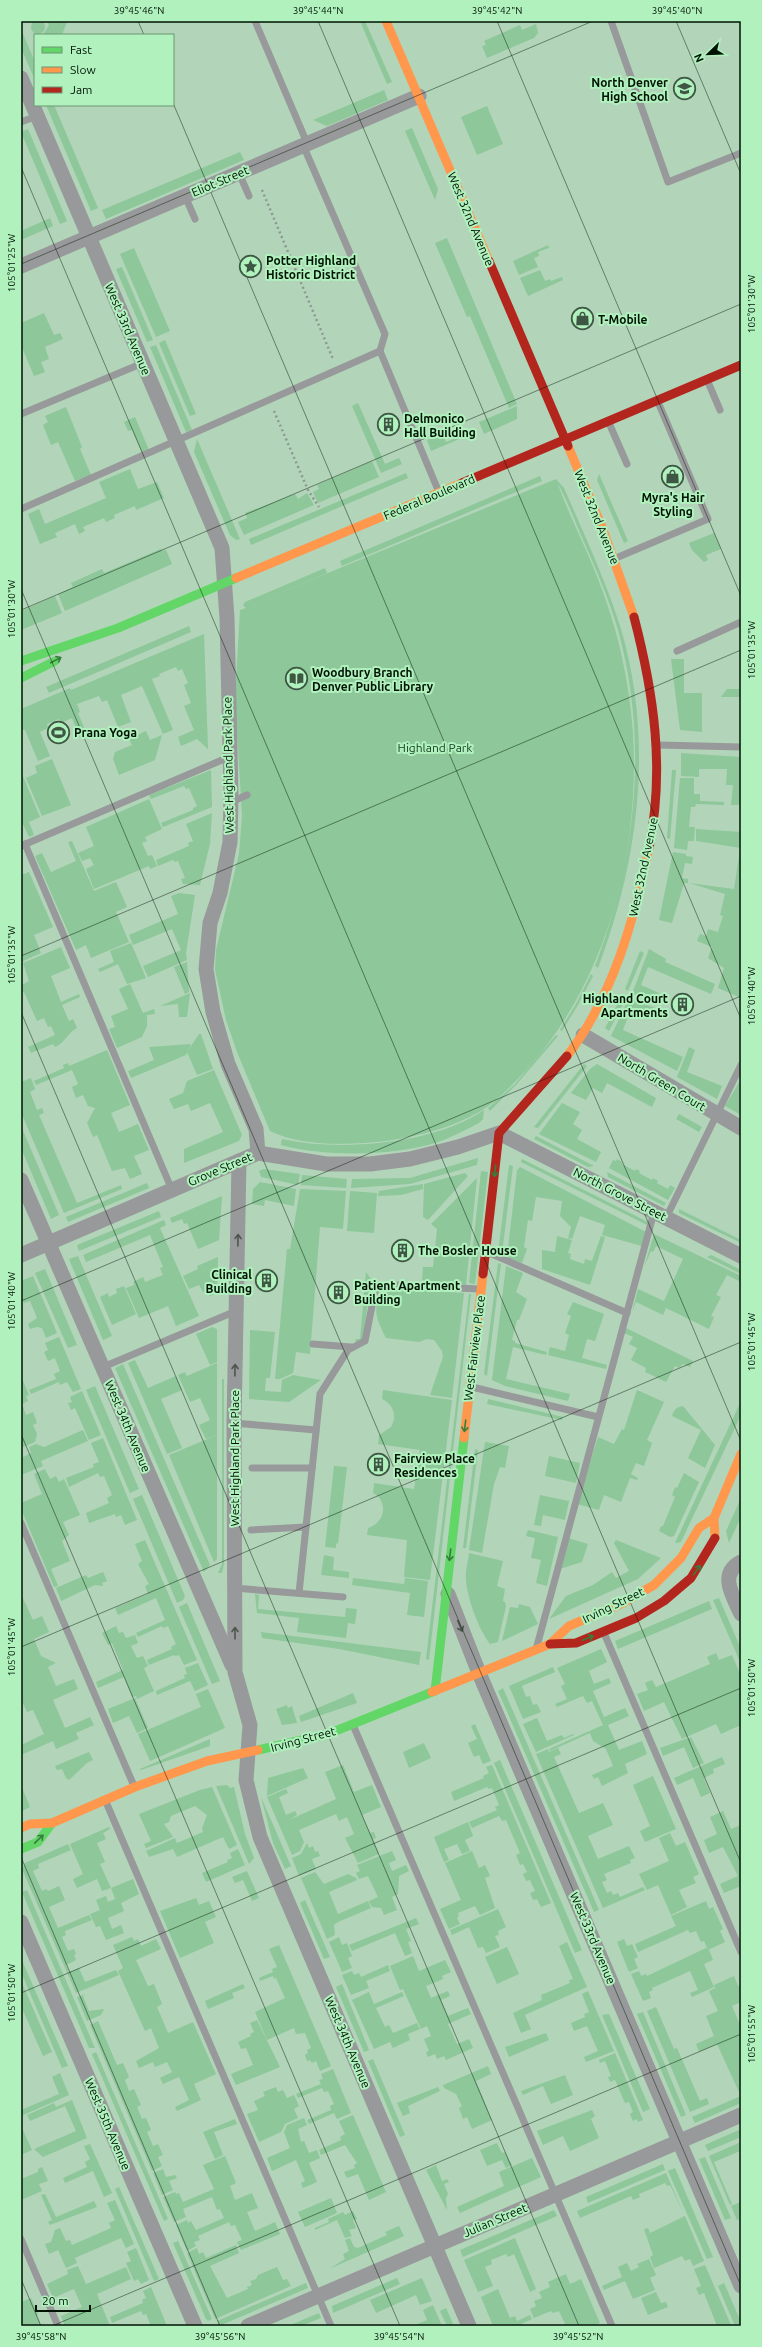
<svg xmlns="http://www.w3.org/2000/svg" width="762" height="2347" viewBox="0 0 762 2347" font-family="Ubuntu,sans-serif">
<rect width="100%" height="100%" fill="#b2d5b9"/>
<g fill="#8dc79a">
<circle cx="38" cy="27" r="7"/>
<path d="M 47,21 L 67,22 L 62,35 L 43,35 L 49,25 Z"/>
<path d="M 360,21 L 365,21 L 392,82 L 387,84 Z"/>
<path d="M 536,24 L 538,33 L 534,38 L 487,58 L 482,46 L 486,45 L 484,41 L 520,25 L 522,30 Z"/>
<path d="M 21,29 L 35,62 L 35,80 L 21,48 Z"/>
<path d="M 384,90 L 388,100 L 327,126 L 313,120 Z"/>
<path d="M 46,105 L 54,105 L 98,208 L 91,211 Z"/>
<path d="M 487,106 L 503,144 L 477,155 L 461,117 Z"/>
<path d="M 412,128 L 438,189 L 435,200 L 405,131 Z"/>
<path d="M 28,129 L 67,221 L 60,224 L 21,132 Z"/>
<path d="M 240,152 L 244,160 L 106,219 L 102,210 Z"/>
<path d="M 50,218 L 53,226 L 21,240 L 21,231 Z"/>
<path d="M 447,238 L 517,404 L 509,408 L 470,316 L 467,317 L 435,243 Z"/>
<path d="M 548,245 L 549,248 L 538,252 L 539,256 L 534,258 L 538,267 L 519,275 L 513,261 Z"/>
<path d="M 134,248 L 170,331 L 156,337 L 120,254 Z"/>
<path d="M 122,267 L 153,340 L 147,342 L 116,269 Z"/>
<path d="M 540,270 L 545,281 L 550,279 L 551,281 L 562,277 L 563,280 L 528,296 L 520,278 Z"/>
<path d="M 44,313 L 54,335 L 60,333 L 63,339 L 45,347 L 49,359 L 41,362 L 45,372 L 34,376 L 21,345 L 21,323 Z"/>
<path d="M 165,340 L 196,414 L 190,416 L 159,343 Z"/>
<path d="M 156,345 L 192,430 L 186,432 L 150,347 Z"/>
<path d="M 358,403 L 385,464 L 399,458 L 402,464 L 381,473 L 352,406 Z"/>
<path d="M 517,406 L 517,419 L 484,434 L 479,422 Z"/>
<path d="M 66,407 L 82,447 L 80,449 L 91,475 L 75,481 L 58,442 L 51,445 L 43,425 L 48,422 L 45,416 Z"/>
<path d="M 135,417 L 149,450 L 142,453 L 132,430 L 128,431 L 124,422 Z"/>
<path d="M 475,430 L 476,432 L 431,451 L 427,440 L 442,434 L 446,442 Z"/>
<path d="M 197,439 L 240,539 L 236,540 L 230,535 L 194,452 Z"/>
<path d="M 372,461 L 379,477 L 318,503 L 313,492 L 319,489 L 317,485 Z"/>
<path d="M 130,469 L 138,489 L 157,482 L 164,498 L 136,510 L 135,506 L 114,515 L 115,518 L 106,522 L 104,518 L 83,527 L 85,531 L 79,534 L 75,524 L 55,533 L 57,537 L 40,544 L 28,514 L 39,509 L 45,524 L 106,498 L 99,482 Z"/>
<path d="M 406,473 L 408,478 L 251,545 L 249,539 Z"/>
<path d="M 599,474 L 628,541 L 624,543 L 597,480 Z"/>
<path d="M 540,476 L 542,481 L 342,566 L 340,561 Z"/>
<path d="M 556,479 L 564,488 C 584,534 606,581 621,629 C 654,741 639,860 598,968 L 595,966 C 636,859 649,742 618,630 C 609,599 596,569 583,540 C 575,521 567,500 557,482 C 568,513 584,543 596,574 C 617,625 629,678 633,733 C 640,850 608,979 528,1068 C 514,1083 499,1100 481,1111 C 451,1128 420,1136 386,1141 C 352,1145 301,1147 270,1131 L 237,1052 L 226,1020 L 215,970 L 216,950 L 239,854 L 242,816 L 235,697 L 240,610 L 246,608 L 243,605 L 245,602 L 325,568 L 327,573 L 260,601 Z"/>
<path d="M 307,493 L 314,505 L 244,535 L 238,522 L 247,518 L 245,513 L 295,494 L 298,499 Z"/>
<path d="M 714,533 L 721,549 L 706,555 L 708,560 L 704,562 L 692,550 L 689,543 Z"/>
<path d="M 161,549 L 162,551 L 166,550 L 172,564 L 65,611 L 58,594 L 73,587 L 71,583 L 102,569 L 104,573 Z"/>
<path d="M 55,596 L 62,613 L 21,630 L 21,611 Z"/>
<path d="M 189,626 L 191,632 L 49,693 L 46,687 Z"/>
<path d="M 204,634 L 208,749 L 197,739 L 181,746 L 178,737 L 194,730 L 184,706 L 191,703 L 184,685 L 188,683 L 182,669 L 178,671 L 176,667 L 159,674 L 160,676 L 152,679 L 173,730 L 163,734 L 142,686 L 121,695 L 131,722 L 118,727 L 107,700 L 102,702 L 99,696 L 77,704 L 80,712 L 78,713 L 87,735 L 80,738 L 72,718 L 61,723 L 59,719 L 47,724 L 48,728 L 40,732 L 50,756 L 38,761 L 25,730 L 21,729 L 21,709 L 70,688 L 71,690 Z"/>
<path d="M 671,659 L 684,659 L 684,693 L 702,693 L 702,732 L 680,730 Z"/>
<path d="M 727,689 L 741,689 L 741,697 L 721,697 Z"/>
<path d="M 146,731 L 150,740 L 162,735 L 155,760 L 119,775 L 113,759 L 115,752 L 132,745 L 129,739 Z"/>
<path d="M 681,753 L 741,757 L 741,805 L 731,805 L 733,785 L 726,785 L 727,769 L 699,769 L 699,777 L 681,776 Z"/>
<path d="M 52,759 L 71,805 L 42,816 L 26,778 L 37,773 L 35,766 Z"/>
<path d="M 211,770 L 212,807 L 163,827 L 161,823 L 193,810 L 193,808 L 197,806 L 189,788 L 186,789 L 184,786 L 151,799 L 149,795 Z"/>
<path d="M 672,770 L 676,770 L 670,839 L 667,838 Z"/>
<path d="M 22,774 L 40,817 L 29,822 L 34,835 L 29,837 L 21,820 Z"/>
<path d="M 680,778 L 694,778 L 694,794 L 700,794 L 700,801 L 724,802 L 724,805 L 696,804 L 695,807 L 691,807 L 689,827 L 695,827 L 694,841 L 688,841 L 687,850 L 674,848 Z"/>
<path d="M 149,799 L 162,829 L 145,837 L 147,841 L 142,843 L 148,856 L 152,855 L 157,866 L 150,869 L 149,866 L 94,889 L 86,869 L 94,865 L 90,858 L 82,861 L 78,853 L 94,846 L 86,827 Z"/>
<path d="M 212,813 L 210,844 L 200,885 L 183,884 L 181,879 L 185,878 L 178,861 L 175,862 L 173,860 L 158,866 L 156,860 L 189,846 L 188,843 L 193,841 L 186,824 Z"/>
<path d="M 696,829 L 741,832 L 741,848 L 696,841 Z"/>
<path d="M 72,841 L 94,891 L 116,882 L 127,907 L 116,912 L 129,942 L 91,958 L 86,945 L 76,950 L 35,856 L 42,853 L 51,872 L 76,861 L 68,842 Z"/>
<path d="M 740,850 L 741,850 L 741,998 L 718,988 L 724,968 L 708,958 L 712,947 L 697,941 L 700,934 L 706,936 L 708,929 L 718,932 L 723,916 L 720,915 L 725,894 L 689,883 L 734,889 Z"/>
<path d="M 673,852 L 686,854 L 686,856 L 693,857 L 692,864 L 685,863 L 682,878 L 688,879 L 688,883 L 684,883 L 672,923 L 659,920 Z"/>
<path d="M 29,872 L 53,927 L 34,935 L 41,953 L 21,962 L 21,875 Z"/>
<path d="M 179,893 L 195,895 L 186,953 L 187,960 L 148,977 L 143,966 L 181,950 L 172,929 L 133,945 L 129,935 L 178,914 L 171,896 Z"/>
<path d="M 131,943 L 146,978 L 127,984 L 118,964 L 100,972 L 98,969 L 114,962 L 110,951 Z"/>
<path d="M 61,947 L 70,968 L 51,976 L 61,1002 L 79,994 L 80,997 L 62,1005 L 69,1021 L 73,1019 L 77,1028 C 67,1033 65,1043 55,1047 L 53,1044 L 31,1053 L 28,1047 L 55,1035 L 51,1026 L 48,1027 L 44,1018 L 37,1021 L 24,992 L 21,993 L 22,985 L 29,981 L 23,963 Z"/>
<path d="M 649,949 L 666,959 L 665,962 L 715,984 L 711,994 L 648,967 L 641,985 L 659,993 L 655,1004 L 632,994 Z"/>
<path d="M 640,951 L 644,953 L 628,991 L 625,989 Z"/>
<path d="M 187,962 L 189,992 L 185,994 L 174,967 Z"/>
<path d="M 591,974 L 593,976 L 578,1005 L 562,1031 L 560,1030 L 576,1004 Z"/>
<path d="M 130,984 L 143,1013 L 154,1009 L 155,1014 L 147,1015 L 147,1026 L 142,1037 L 117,1048 L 109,1029 L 115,1027 L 111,1016 L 128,1009 L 119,989 Z"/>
<path d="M 190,993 L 187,1017 L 179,1017 L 178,1004 L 160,1006 Z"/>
<path d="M 622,996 L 626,998 L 609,1031 L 605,1028 Z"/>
<path d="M 629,998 L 655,1008 L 652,1016 L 631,1009 L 623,1030 L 683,1057 L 677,1071 L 611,1036 Z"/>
<path d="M 199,1034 L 201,1034 L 213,1069 L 197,1075 L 187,1052 Z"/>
<path d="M 556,1035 L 558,1036 L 516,1085 L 490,1111 L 488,1108 L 515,1084 Z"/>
<path d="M 191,1044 L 186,1055 L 131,1078 L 128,1071 L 154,1060 L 149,1047 Z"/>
<path d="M 689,1047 L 695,1050 L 687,1072 L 722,1086 L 717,1099 L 677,1077 Z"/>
<path d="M 107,1050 L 130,1105 L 111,1113 L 119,1132 L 138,1124 L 149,1150 L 134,1156 L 142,1174 L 130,1179 L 125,1168 L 112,1171 L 97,1135 L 93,1137 L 87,1123 L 95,1108 L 88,1106 L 83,1095 L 76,1098 L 72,1087 L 78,1084 L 72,1070 L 36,1085 L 34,1081 L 64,1068 L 63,1065 L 68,1063 L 69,1066 Z"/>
<path d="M 584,1064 L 587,1066 L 538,1128 L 534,1127 Z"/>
<path d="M 597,1064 L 656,1098 L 652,1107 L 607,1083 L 602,1093 L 593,1088 L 586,1100 L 571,1093 L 590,1069 Z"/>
<path d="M 214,1070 L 242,1135 L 239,1141 L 184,1163 L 184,1149 L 223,1132 L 210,1103 L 191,1111 L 188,1104 L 174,1109 L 169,1099 L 183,1093 L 187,1081 Z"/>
<path d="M 31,1078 L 35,1089 L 30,1092 L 37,1110 L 42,1108 L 44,1113 L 39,1115 L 77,1203 L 121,1185 L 122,1189 L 64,1213 L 21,1112 L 21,1082 Z"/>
<path d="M 741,1079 L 741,1115 L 725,1106 Z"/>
<path d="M 562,1103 L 580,1112 L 573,1124 L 582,1130 L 577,1139 L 601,1152 L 596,1162 L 539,1134 Z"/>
<path d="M 484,1110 L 483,1119 L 479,1123 C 465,1130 451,1138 435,1143 C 393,1156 324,1157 281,1145 L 282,1139 C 340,1152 435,1144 484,1110 Z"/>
<path d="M 679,1114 L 702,1127 L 699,1132 L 676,1119 Z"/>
<path d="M 21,1126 L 59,1215 L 51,1219 L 21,1148 Z"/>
<path d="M 536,1136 L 594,1166 L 588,1167 L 534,1139 Z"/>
<path d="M 478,1158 L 477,1165 L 410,1184 L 351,1188 L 352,1179 L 410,1178 Z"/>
<path d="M 522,1159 L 648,1222 L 647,1225 L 521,1162 Z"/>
<path d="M 617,1159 L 622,1162 L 622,1164 L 635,1171 L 636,1169 L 640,1171 L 639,1173 L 652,1180 L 653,1178 L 658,1181 L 657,1183 L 668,1189 L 670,1185 L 675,1188 L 668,1200 L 609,1168 L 613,1160 L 616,1161 Z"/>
<path d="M 509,1165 L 513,1166 L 502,1253 L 498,1253 Z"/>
<path d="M 520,1167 L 646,1232 L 642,1246 L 602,1235 L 605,1225 L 580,1216 L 572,1239 L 568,1238 L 571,1227 L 560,1216 L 562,1201 L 536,1197 L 532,1221 L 528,1220 L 524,1247 L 527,1249 L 522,1263 L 507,1257 L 517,1170 Z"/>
<path d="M 264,1169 L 300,1174 L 298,1185 L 261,1177 L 259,1171 Z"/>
<path d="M 481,1171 L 488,1172 L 475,1284 L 469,1283 Z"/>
<path d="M 607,1172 L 666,1203 L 664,1206 L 608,1177 Z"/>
<path d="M 465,1173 L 468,1176 L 428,1220 L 423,1217 L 424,1184 Z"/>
<path d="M 302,1175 L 347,1179 L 346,1188 L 301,1185 Z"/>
<path d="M 477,1178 L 466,1285 L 422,1280 L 423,1267 L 433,1267 L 437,1229 L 431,1224 Z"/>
<path d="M 260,1182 L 296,1189 L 294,1206 L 265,1200 L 264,1206 L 252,1204 L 253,1189 Z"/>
<path d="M 147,1183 L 149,1188 L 68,1222 L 66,1217 Z"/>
<path d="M 423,1184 L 423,1189 L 401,1195 L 378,1196 L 379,1191 Z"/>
<path d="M 300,1189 L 346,1191 L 343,1229 L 320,1227 L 310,1354 L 296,1352 L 293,1373 L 280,1379 L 275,1379 L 287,1249 L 290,1249 Z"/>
<path d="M 350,1191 L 377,1193 L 374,1233 L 347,1231 Z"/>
<path d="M 222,1196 L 219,1240 L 198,1249 L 187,1223 L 184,1224 L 182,1219 L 172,1223 L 170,1218 Z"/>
<path d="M 679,1209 L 741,1240 L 741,1243 L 679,1213 Z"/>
<path d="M 159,1211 L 161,1217 L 79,1251 L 77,1245 Z"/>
<path d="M 164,1220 L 166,1225 L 160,1228 L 199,1316 L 176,1326 L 168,1306 L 139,1318 L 126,1288 L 134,1285 L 133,1282 L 143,1277 L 145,1282 L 163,1275 L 160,1268 L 163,1267 L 150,1235 L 86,1262 L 83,1255 Z"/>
<path d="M 654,1234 L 741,1276 L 741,1282 L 727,1275 L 716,1295 L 721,1297 L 711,1316 L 714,1317 L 709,1329 L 666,1308 L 663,1315 L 636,1302 L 632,1312 L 638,1289 L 664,1301 L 683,1259 L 656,1246 L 653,1252 L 651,1251 L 644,1267 Z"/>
<path d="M 557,1236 L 572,1240 L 568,1253 L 571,1254 L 570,1259 L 584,1264 L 585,1259 L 592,1261 L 601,1236 L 605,1237 L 590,1285 L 542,1269 L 542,1250 L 555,1252 Z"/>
<path d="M 711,1255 L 741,1270 L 741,1274 L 707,1257 Z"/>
<path d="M 78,1256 L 112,1336 L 103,1340 L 69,1259 Z"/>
<path d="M 218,1257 L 217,1293 L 210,1296 L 207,1290 L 203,1292 L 199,1285 L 189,1289 L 183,1276 L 198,1269 L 197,1266 Z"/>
<path d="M 498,1263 L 501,1264 L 487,1376 L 484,1374 Z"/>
<path d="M 506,1266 L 523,1273 L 516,1292 L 527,1299 L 519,1320 L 517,1320 L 512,1340 L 515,1341 L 515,1343 L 547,1352 L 546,1355 L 513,1347 L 506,1379 L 570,1394 L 568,1401 L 505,1386 L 492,1380 Z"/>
<path d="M 45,1269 L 77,1345 L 68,1348 L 35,1273 Z"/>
<path d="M 366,1272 L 371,1279 L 363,1340 L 355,1342 L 356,1339 L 360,1339 Z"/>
<path d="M 33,1276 L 57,1333 L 46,1338 L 42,1328 L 37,1327 L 30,1329 L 28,1324 L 37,1318 L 30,1301 L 24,1303 L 21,1297 L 21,1281 Z"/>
<path d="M 124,1286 L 136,1314 L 112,1325 L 100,1297 L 108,1293 L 109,1297 L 117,1293 L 116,1289 Z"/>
<path d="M 396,1289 L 464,1293 L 452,1398 L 430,1395 L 443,1357 L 442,1351 L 434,1340 L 427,1339 L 419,1342 L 386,1338 C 378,1321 371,1311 382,1294 Z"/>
<path d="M 469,1294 L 471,1294 L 429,1660 L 426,1659 Z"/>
<path d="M 573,1302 L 604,1314 L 595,1341 L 587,1339 L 582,1358 L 607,1365 L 606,1369 L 548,1355 L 550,1347 L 565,1351 L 569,1335 L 565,1333 L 571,1316 L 567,1314 Z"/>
<path d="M 212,1327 L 217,1329 L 217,1362 L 210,1365 L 196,1334 Z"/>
<path d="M 626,1328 L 693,1361 L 690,1367 L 683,1364 L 679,1368 L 675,1366 L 666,1382 L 645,1372 L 646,1368 L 631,1360 L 637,1348 L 629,1344 L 633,1337 L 624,1333 Z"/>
<path d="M 250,1330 L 275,1332 L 270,1378 L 266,1378 L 265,1391 L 281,1392 L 282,1380 L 293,1375 L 321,1380 L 289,1402 L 249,1399 Z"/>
<path d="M 59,1337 L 81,1389 L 73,1392 L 67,1382 L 60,1385 L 59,1382 L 31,1394 L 29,1390 L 56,1379 L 54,1374 L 60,1371 L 55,1358 L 48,1361 L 44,1352 L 48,1350 L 45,1343 Z"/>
<path d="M 135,1360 L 148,1388 L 176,1376 L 182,1390 L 161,1399 L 182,1448 L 167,1454 L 128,1363 Z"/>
<path d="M 217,1363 L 217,1435 L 206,1439 L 199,1425 L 210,1420 L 200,1398 L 190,1402 L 178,1375 L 185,1372 L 187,1376 Z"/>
<path d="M 123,1364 L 210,1565 L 204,1572 L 115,1368 Z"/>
<path d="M 21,1376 L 29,1395 L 26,1396 L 28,1401 L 22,1404 L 26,1415 L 33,1412 L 37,1423 L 33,1425 L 37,1434 L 35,1442 L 21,1448 Z"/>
<path d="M 222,1379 L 224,1379 L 224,1564 L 222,1573 L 218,1573 L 222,1564 Z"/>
<path d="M 95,1386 L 139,1489 L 130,1493 L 86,1390 Z"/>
<path d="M 383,1390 L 452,1400 L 430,1580 L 404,1577 L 407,1540 L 367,1535 L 368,1528 C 385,1523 389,1501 373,1493 L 374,1483 L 414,1489 L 420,1450 L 378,1444 L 379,1435 L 391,1427 C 397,1416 394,1405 382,1399 Z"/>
<path d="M 637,1390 L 664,1402 L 647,1440 L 652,1443 L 644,1466 L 636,1463 L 631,1474 L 638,1478 L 637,1480 L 630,1478 L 621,1502 L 604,1495 L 599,1510 L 577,1504 L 598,1437 L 614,1444 L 622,1429 L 624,1430 Z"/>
<path d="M 82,1391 L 101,1435 L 89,1440 L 75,1408 L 71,1410 L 68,1403 L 72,1402 L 70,1397 Z"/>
<path d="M 488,1399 L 563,1417 L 562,1420 L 487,1404 Z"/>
<path d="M 741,1401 L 741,1415 L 681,1542 L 675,1543 Z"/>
<path d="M 683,1406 L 715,1445 L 705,1468 L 688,1458 L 701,1430 L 672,1416 C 674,1410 676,1407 683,1406 Z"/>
<path d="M 83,1430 L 88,1441 L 41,1461 L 43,1466 L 21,1475 L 21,1458 L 31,1453 L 29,1447 L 36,1444 L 44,1447 Z"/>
<path d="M 217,1435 L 217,1559 L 214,1562 L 169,1455 Z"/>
<path d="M 103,1438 L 137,1520 L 125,1525 L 121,1515 L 116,1517 L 115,1514 L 89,1523 L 86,1513 L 109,1503 L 107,1498 L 112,1495 L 104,1476 L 100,1477 L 98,1473 L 69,1487 L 66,1478 L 94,1467 L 93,1464 L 99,1462 L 91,1443 Z"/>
<path d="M 485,1442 L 509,1446 L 505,1468 L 500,1467 L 494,1484 L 482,1553 L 469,1550 Z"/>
<path d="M 475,1449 L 478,1450 L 466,1548 L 463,1548 Z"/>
<path d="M 549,1456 L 580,1463 L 576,1483 L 545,1476 Z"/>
<path d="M 334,1466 L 347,1467 L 338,1544 L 336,1543 L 336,1548 L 325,1547 Z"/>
<path d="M 45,1469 L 50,1479 L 56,1476 L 59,1482 L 64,1479 L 80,1515 L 63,1522 L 69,1535 L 62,1541 L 70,1561 L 51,1569 L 58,1586 L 54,1587 L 21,1509 L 21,1503 L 42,1494 L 34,1474 Z"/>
<path d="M 684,1473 L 699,1482 L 674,1536 L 670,1537 L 659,1531 L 661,1526 L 663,1526 L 675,1497 L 672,1495 L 675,1487 L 677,1488 Z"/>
<path d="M 142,1495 L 185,1596 L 183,1600 L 177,1603 L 133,1499 Z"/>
<path d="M 540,1495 L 569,1501 L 565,1520 L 543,1515 L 541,1526 L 534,1525 Z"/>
<path d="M 741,1498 L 741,1517 L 729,1543 L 726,1531 Z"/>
<path d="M 528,1530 L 558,1537 L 547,1586 L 536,1583 L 541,1560 L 531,1558 L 535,1538 L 526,1536 Z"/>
<path d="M 568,1538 L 588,1544 L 582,1562 L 560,1569 Z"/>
<path d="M 145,1540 L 197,1660 L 184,1665 L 179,1655 L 175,1656 L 174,1655 L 149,1665 L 147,1660 L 172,1649 L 171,1647 L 176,1644 L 168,1626 L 163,1628 L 162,1626 L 138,1637 L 136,1633 L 165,1620 L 156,1598 L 118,1615 L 115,1608 L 148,1594 L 145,1586 L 149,1584 L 138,1564 L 142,1561 L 135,1544 Z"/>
<path d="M 616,1540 L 661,1558 L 638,1579 L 549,1619 L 566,1596 L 593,1585 L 612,1572 L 616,1578 L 629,1571 L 614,1543 Z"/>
<path d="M 469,1553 L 503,1561 L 497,1586 L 505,1589 L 503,1601 L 505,1602 L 506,1606 L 498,1642 L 490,1644 C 478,1628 468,1600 466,1581 C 465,1572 468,1562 469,1553 Z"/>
<path d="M 324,1555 L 334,1557 L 333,1570 L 349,1572 L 349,1578 L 321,1575 Z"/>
<path d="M 103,1572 L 107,1581 L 102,1583 L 103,1586 L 95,1585 L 61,1601 L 56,1588 L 86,1575 L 88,1578 Z"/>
<path d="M 353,1578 L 404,1584 L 405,1578 L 428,1581 L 424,1617 L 407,1615 L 410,1593 L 352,1585 Z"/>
<path d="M 21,1594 L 33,1620 L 42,1616 L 49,1632 L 34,1639 L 41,1656 L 56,1663 L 48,1667 L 56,1686 L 74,1679 L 78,1689 L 53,1700 L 65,1728 L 90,1717 L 94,1725 L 76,1733 L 79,1739 L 56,1749 L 53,1741 L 21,1755 L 21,1745 L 44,1734 L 33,1710 L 27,1712 L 21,1699 Z"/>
<path d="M 255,1594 L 259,1595 L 258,1609 L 345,1617 L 346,1608 L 357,1609 L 355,1624 L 348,1623 L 346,1638 L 297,1632 L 299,1618 L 257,1613 Z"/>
<path d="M 719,1598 L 741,1649 L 741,1664 L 713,1600 Z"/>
<path d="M 709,1601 L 712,1609 L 618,1649 L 615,1641 Z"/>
<path d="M 187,1603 L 220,1681 L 212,1684 L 179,1607 Z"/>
<path d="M 519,1604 L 530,1607 L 538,1624 L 502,1641 L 510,1607 L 518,1608 Z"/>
<path d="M 116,1626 L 119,1633 L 123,1632 L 126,1638 L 135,1635 L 138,1643 L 131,1646 L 137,1658 L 143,1656 L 148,1666 L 144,1668 L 154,1691 L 137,1699 L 136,1696 L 132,1697 L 124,1677 L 98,1688 L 96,1682 L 123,1670 L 112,1643 L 108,1645 L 102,1633 Z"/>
<path d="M 261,1632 L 421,1652 L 419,1665 L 339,1649 L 262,1638 Z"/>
<path d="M 601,1649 L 607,1662 L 589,1671 L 594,1684 L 609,1678 L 611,1683 L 593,1691 L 604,1717 L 625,1708 L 629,1716 L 608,1725 L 619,1750 L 642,1741 L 647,1754 L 625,1764 L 628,1773 L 602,1786 L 598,1777 L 594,1779 L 592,1775 L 613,1766 L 606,1749 L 593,1741 L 590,1733 L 550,1751 L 549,1749 L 603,1725 L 592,1701 L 587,1703 L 583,1696 L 557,1707 L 555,1704 L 567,1699 L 561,1686 L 565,1684 L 557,1668 Z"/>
<path d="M 716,1653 L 719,1660 L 732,1655 L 741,1676 L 741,1725 L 721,1734 L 716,1724 L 682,1739 L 664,1702 L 644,1711 L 637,1694 L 648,1690 L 645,1683 L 652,1680 L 656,1687 L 710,1664 L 707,1657 Z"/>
<path d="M 198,1663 L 208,1685 L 195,1691 L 190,1681 L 157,1695 L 156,1691 L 185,1678 L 184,1675 L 187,1674 L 185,1668 Z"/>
<path d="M 553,1667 L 555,1672 L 522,1686 L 526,1697 L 530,1696 L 533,1705 L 537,1704 L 541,1712 L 523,1719 L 509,1686 Z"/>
<path d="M 503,1688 L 599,1910 L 594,1912 L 498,1691 Z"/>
<path d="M 208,1689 L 225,1728 L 150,1761 L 138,1734 L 201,1707 L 196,1694 Z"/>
<path d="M 353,1693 L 357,1703 L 301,1722 L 299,1716 Z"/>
<path d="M 135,1698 L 148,1728 L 137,1733 L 129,1716 L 113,1723 L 108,1709 Z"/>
<path d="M 287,1705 L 288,1708 L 292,1706 L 297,1723 L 282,1725 L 276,1709 Z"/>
<path d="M 537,1718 L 547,1741 L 562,1735 L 564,1738 L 573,1734 L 574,1735 L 536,1752 L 523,1724 Z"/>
<path d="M 475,1724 L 491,1761 L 483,1764 L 479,1755 L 474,1757 L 468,1743 L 477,1739 L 471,1726 Z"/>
<path d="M 691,1737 L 704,1763 L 693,1768 L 684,1747 L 663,1756 L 660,1748 Z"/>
<path d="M 210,1739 L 210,1746 L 141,1770 L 140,1769 Z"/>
<path d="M 424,1743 L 431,1758 L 409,1768 L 403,1752 Z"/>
<path d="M 558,1748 L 561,1754 L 554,1757 L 579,1813 L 603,1803 L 613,1825 L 588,1836 L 598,1859 L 629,1846 L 635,1858 L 630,1860 L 631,1863 L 604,1874 L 607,1880 L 602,1882 L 607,1893 L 611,1891 L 613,1895 L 618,1893 L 620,1897 L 643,1887 L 645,1890 L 603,1908 L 545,1775 L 551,1773 L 545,1775 L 536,1754 L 548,1749 L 549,1752 Z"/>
<path d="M 89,1752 L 93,1760 L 87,1763 L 69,1780 L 66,1778 L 62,1769 L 57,1770 L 55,1766 Z"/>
<path d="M 722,1757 L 725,1764 L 713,1769 L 714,1773 L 704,1778 L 710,1793 L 701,1797 L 693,1778 L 677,1785 L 674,1778 Z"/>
<path d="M 500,1760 L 582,1950 L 575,1953 L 494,1763 Z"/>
<path d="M 343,1765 L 354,1792 L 372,1785 L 381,1807 L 362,1815 L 370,1833 L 374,1832 L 376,1838 L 373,1839 L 379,1854 L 358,1863 L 345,1838 L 354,1834 L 347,1817 L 339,1821 L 336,1814 L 299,1830 L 304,1842 L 300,1851 L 292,1855 L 267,1797 L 286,1789 L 288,1793 L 279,1797 L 286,1815 L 295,1811 L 297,1815 L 289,1820 L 336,1799 L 325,1772 Z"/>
<path d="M 492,1765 L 551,1903 L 541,1907 L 537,1899 L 533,1900 L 530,1893 L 535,1891 L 530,1880 L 526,1881 L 523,1874 L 527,1872 L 523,1864 L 520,1865 L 516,1855 L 520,1853 L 506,1820 L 502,1821 L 499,1816 L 472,1828 L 469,1822 L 497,1810 L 495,1807 L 499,1805 L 492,1788 L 489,1789 L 487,1787 L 454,1801 L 451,1792 L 484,1778 L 483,1776 L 489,1773 L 486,1767 Z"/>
<path d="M 303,1768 L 308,1778 L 267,1796 L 268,1778 Z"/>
<path d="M 653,1776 L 676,1829 L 645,1842 L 640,1831 L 650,1826 L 633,1785 Z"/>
<path d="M 21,1785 L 30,1807 L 22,1811 L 21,1808 Z"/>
<path d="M 227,1785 L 230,1788 L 234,1787 L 245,1834 L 254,1858 L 249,1864 L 216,1786 Z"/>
<path d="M 212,1787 L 237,1845 L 229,1849 L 223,1837 L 177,1857 L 173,1849 L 149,1857 L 146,1851 L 175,1838 L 177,1843 L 203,1832 L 202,1828 L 207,1815 L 195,1806 L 171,1816 L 169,1822 L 164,1824 L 173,1837 L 146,1848 L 144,1844 L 151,1841 L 139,1814 L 200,1790 Z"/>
<path d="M 261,1797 L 291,1866 L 285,1869 L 273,1843 Z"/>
<path d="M 723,1811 L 731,1829 L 741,1825 L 741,1886 L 724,1893 L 720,1884 L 738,1876 L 723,1847 L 709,1853 L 704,1840 L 717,1834 L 710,1817 Z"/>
<path d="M 468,1822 L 473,1836 L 465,1840 L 470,1851 L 462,1854 L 457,1844 L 444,1849 L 449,1860 L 444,1862 L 434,1837 Z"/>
<path d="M 109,1827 L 110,1829 L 103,1833 L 106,1839 L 97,1843 L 105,1862 L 100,1864 L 111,1888 L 102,1891 L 97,1879 L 77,1888 L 73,1879 L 83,1874 L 70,1844 Z"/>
<path d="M 670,1833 L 676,1846 L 685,1842 L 699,1874 L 693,1877 L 696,1883 L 679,1890 L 687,1907 L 671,1915 L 658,1885 L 647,1890 L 639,1874 L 669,1861 L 659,1838 Z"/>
<path d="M 307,1843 L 309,1848 L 313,1846 L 315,1852 L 318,1851 L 320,1856 L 312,1859 L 316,1869 L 299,1876 L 292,1858 L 301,1854 Z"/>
<path d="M 68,1844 L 71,1850 L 38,1864 L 39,1868 L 33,1871 L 42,1891 L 46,1889 L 48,1891 L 59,1886 L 65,1900 L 49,1907 L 58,1928 L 89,1915 L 92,1920 L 65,1931 L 66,1935 L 62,1937 L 68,1951 L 74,1949 L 76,1954 L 74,1955 L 76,1960 L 66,1965 L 69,1972 L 79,1968 L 85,1982 L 116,1970 L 119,1975 L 76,1993 L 22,1869 L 25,1863 Z"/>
<path d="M 238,1849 L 245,1865 L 206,1882 L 202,1873 L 228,1862 L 227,1860 L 232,1858 L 230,1853 Z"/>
<path d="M 392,1851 L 396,1860 L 389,1863 L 392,1871 L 406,1865 L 409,1871 L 399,1876 L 398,1894 L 392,1897 L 397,1910 L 384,1915 L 381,1908 L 372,1907 L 369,1901 L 378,1897 L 368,1876 L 359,1879 L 356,1873 L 360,1871 L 357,1865 Z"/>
<path d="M 472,1851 L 479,1868 L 485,1865 L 490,1876 L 485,1878 L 495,1908 L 480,1915 L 475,1906 L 458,1913 L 459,1916 L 457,1918 L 460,1924 L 449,1929 L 440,1909 L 461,1900 L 445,1863 Z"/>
<path d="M 247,1871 L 259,1898 L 252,1901 L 243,1880 L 235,1883 L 232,1877 Z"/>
<path d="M 315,1872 L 324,1884 L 348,1874 L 356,1878 L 357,1880 L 329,1892 L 338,1914 L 368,1901 L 371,1908 L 338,1922 L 334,1925 L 335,1935 L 327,1939 L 301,1878 Z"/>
<path d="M 133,1879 L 139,1894 L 121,1903 L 124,1911 L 108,1918 L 112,1929 L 121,1925 L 124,1933 L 106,1940 L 100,1926 L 96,1927 L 90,1914 L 100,1910 L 96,1900 L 106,1896 L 108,1902 L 115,1899 L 111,1888 Z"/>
<path d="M 27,1890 L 95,2048 L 89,2048 L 22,1892 Z"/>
<path d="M 196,1898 L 199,1905 L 209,1901 L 216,1917 L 205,1922 L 214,1943 L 180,1958 L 160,1911 Z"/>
<path d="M 305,1900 L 330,1957 L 324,1959 L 300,1903 Z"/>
<path d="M 706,1901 L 709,1909 L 713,1907 L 723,1929 L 720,1931 L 725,1942 L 708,1950 L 704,1941 L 701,1942 L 696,1931 L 690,1933 L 688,1930 L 638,1952 L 635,1944 L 676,1926 L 671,1916 Z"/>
<path d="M 498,1909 L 506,1927 L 498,1931 L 499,1935 L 495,1936 L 500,1947 L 486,1953 L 483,1947 L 478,1948 L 469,1927 L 452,1935 L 450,1930 Z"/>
<path d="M 416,1918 L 419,1924 L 406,1929 L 411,1941 L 408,1942 L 412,1953 L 405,1956 L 395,1933 L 352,1951 L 349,1945 Z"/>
<path d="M 132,1937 L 134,1941 L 138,1939 L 141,1946 L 156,1939 L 161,1949 L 136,1960 L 148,1986 L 154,1984 L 162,2004 L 157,2007 L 168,2033 L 193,2022 L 216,2074 L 194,2084 L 201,2100 L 177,2111 L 175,2107 L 189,2100 L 179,2077 L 163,2084 L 160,2078 L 172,2072 L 167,2062 L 155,2067 L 153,2062 L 139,2068 L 136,2061 L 159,2048 L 151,2028 L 145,2031 L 118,1971 L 123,1968 L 113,1945 Z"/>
<path d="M 339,1937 L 342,1945 L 347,1943 L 352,1956 L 348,1958 L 352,1968 L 342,1972 L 329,1942 Z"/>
<path d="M 624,1939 L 627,1946 L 632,1944 L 638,1957 L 634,1959 L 638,1968 L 629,1972 L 617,1942 Z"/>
<path d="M 567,1942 L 587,1987 L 525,2015 L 531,2029 L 521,2033 L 513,2013 L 542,2000 L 541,1995 L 570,1983 L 569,1980 L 573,1979 L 559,1946 Z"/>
<path d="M 279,1945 L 331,2066 L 320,2071 L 316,2061 L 312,2063 L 310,2060 L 307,2061 L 305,2055 L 308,2053 L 307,2050 L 311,2048 L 305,2033 L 296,2034 L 294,2028 L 267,2040 L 255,2012 L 285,1998 L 276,1978 L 274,1979 L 273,1976 L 260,1981 L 259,1978 L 273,1972 L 272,1969 L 277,1967 L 269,1949 Z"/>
<path d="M 507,1947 L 519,1974 L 497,1984 L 485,1957 Z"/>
<path d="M 706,1948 L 709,1950 L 713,1960 L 704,1964 L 714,1987 L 692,1997 L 690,1993 L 698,1990 L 690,1971 L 652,1988 L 653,1990 L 649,1992 L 651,1998 L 643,2001 L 631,1974 L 639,1971 L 641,1976 L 646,1974 L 647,1976 Z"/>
<path d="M 413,1956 L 419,1971 L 445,1960 L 451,1972 L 442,1976 L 443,1979 L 426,1986 L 431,1998 L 448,1991 L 450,1996 L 441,2000 L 448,2016 L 468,2008 L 471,2014 L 448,2024 L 457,2044 L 469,2039 L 473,2048 L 446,2060 L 444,2056 L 437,2059 L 435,2054 L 428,2057 L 426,2052 L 429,2051 L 424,2039 L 431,2036 L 427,2026 L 421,2029 L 403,1989 L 400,1990 L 390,1966 Z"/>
<path d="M 21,1958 L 68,2066 L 62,2068 L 21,1972 Z"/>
<path d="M 388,1965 L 390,1971 L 366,1981 L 369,1988 L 351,1995 L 342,1975 L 352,1971 L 354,1975 L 359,1973 L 361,1977 Z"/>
<path d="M 734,1976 L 738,1986 L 741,1985 L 741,2002 L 732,2006 L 741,2027 L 741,2091 L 739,2092 L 717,2044 L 699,2052 L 696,2044 L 714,2036 L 706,2016 L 718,2011 L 709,1991 L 715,1988 L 714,1985 Z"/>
<path d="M 21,1981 L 52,2052 L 43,2056 L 21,2006 Z"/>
<path d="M 243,1984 L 245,1988 L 232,1993 L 234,1998 L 208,2009 L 205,2001 Z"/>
<path d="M 342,1984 L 369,2050 L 364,2052 L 336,1987 Z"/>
<path d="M 588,1991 L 614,2051 L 586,2062 L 584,2057 L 598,2051 L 587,2026 L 574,2031 L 571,2023 L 585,2017 L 584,2014 L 589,2012 L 582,1994 Z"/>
<path d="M 369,1992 L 374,2004 L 402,1992 L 404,1996 L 376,2008 L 385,2027 L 389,2025 L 393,2033 L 417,2023 L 420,2029 L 408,2034 L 410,2040 L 393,2048 L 390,2042 L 374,2049 L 352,2000 Z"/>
<path d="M 86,1994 L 83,1996 L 89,2011 L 104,2009 L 101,2015 L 87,2021 L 77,1997 Z"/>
<path d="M 656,2007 L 674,2049 L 677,2048 L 700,2101 L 707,2098 L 709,2104 L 690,2112 L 647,2011 Z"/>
<path d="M 643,2012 L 686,2115 L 681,2117 L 637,2014 Z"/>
<path d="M 609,2014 L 650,2109 L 643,2112 L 602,2015 Z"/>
<path d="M 257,2020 L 280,2067 L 236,2085 L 231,2074 L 253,2065 L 246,2048 L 241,2049 L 238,2042 L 251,2036 L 250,2034 L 254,2032 L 250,2023 Z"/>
<path d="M 98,2021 L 117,2065 L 123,2063 L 129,2077 L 125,2080 L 129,2091 L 134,2089 L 141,2105 L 137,2107 L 142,2119 L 146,2118 L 151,2130 L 147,2132 L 153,2146 L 158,2144 L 163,2155 L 158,2157 L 162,2166 L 152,2171 L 90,2025 Z"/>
<path d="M 546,2033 L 549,2040 L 509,2057 L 505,2047 Z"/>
<path d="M 96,2052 L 168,2219 L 164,2221 L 92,2054 Z"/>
<path d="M 615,2053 L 643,2120 L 638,2122 L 637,2119 L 633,2121 L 630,2114 L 633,2112 L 629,2102 L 625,2103 L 615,2080 L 610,2082 L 608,2077 L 611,2076 L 605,2061 L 600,2063 L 599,2060 Z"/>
<path d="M 373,2059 L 405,2135 L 400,2137 L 368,2061 Z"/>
<path d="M 488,2066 L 491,2074 L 476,2081 L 492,2120 L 472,2129 L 467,2117 L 463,2119 L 459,2108 L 462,2106 L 456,2094 L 444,2088 L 443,2085 Z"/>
<path d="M 333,2069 L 351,2113 L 337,2119 L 334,2113 L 309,2124 L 307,2120 L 331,2110 L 330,2106 L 334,2104 L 328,2091 L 324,2092 L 322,2088 L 298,2098 L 296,2094 L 321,2084 L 319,2080 L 323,2079 L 321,2074 Z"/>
<path d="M 60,2073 L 69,2095 L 21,2116 L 21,2110 L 59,2094 L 52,2077 Z"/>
<path d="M 565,2075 L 573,2095 L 551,2104 L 543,2086 L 523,2095 L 521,2091 Z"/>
<path d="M 276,2087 L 278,2092 L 283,2090 L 287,2098 L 294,2095 L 299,2106 L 294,2109 L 298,2118 L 285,2124 L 281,2132 L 259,2142 L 247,2114 L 258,2110 L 254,2101 L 265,2096 L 263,2092 Z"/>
<path d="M 438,2087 L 440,2091 L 408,2106 L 410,2113 L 403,2116 L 397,2103 Z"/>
<path d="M 741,2096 L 741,2103 L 695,2123 L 692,2117 Z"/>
<path d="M 72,2100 L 87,2138 L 43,2157 L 34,2149 L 76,2131 L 65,2106 L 30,2121 L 27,2115 L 54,2103 L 56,2107 Z"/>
<path d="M 592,2110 L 595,2116 L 591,2119 L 599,2138 L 570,2151 L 563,2136 L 543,2145 L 537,2131 Z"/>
<path d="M 353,2115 L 386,2192 L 369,2200 L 358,2174 L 347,2178 L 344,2172 L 355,2168 L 354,2165 L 357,2163 L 345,2145 L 321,2155 L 319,2150 L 341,2140 L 340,2137 L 345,2134 L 339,2121 Z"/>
<path d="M 304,2118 L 307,2125 L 298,2129 L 301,2142 L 304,2141 L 309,2153 L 317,2150 L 320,2158 L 309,2163 L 317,2182 L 303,2188 L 301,2183 L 305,2181 L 296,2160 L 272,2171 L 267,2158 L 290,2148 L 284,2132 L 287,2125 Z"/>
<path d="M 235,2119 L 237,2124 L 214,2132 L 223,2155 L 215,2159 L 203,2132 Z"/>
<path d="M 22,2128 L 32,2150 L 21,2155 L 21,2129 Z"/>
<path d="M 741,2129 L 741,2137 L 708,2151 L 705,2145 Z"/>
<path d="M 741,2142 L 741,2153 L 740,2151 L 714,2162 L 732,2204 L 730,2205 L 709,2156 Z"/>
<path d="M 497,2143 L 502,2153 L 505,2152 L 512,2165 L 506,2168 L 502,2160 L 487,2166 L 480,2150 Z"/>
<path d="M 90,2144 L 112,2193 L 104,2197 L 93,2171 L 65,2183 L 63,2178 L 87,2167 L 85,2162 L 90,2159 L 84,2146 Z"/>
<path d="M 225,2156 L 236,2183 L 230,2186 L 235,2200 L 252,2193 L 258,2208 L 247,2212 L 255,2231 L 275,2222 L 280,2234 L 241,2250 L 237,2242 L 242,2240 L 235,2225 L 231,2226 L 229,2222 L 198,2236 L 200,2240 L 194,2242 L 196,2246 L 187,2251 L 176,2225 L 187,2220 L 188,2223 L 191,2221 L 196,2230 L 224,2218 L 220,2209 L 217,2210 L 212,2197 L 183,2209 L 186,2217 L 174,2222 L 163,2197 L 175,2192 L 176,2194 L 179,2193 L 183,2202 L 214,2189 L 203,2165 Z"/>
<path d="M 705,2157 L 731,2218 L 725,2220 L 699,2159 Z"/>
<path d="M 532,2158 L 541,2177 L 460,2213 L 457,2207 L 504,2186 L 499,2172 Z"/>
<path d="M 663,2164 L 665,2170 L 588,2203 L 586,2197 Z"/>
<path d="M 436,2165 L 442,2181 L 447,2179 L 449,2182 L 444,2184 L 448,2194 L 446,2198 L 447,2210 L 426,2170 Z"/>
<path d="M 42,2167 L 48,2181 L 39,2184 L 42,2191 L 21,2200 L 21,2179 L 38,2172 L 38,2169 Z"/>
<path d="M 675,2168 L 713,2257 L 707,2259 L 668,2171 Z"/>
<path d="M 163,2169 L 166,2177 L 175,2175 L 177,2178 L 169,2181 L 173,2190 L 162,2195 L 153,2173 Z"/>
<path d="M 666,2173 L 684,2214 L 670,2185 L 667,2186 L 665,2183 L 639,2194 L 640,2197 L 633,2200 L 631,2196 L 580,2218 L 577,2211 Z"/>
<path d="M 119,2187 L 159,2279 L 154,2281 L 115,2189 Z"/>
<path d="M 45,2194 L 56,2217 L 94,2201 L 97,2207 L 50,2225 L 48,2222 L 52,2220 L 41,2195 Z"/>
<path d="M 331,2198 L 337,2213 L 305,2227 L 298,2212 Z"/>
<path d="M 115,2200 L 134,2244 L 126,2248 L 121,2238 L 75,2258 L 77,2263 L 66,2268 L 58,2250 L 49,2254 L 45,2244 L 51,2242 L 55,2230 L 60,2228 L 66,2241 L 70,2240 L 72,2245 L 111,2228 L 109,2223 L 115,2220 L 107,2203 Z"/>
<path d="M 741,2202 L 741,2219 L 737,2220 L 731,2206 Z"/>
<path d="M 554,2210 L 557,2216 L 463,2257 L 460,2250 Z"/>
<path d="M 353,2211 L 357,2219 L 353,2220 L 356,2228 L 349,2230 L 352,2236 L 345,2238 L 337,2220 L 315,2230 L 315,2228 L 329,2222 L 328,2219 L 343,2212 L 345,2215 Z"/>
<path d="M 685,2216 L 704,2261 L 693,2266 L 690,2259 L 685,2261 L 682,2256 L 654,2268 L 650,2257 L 653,2255 L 644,2229 L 648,2228 L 650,2233 Z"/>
<path d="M 399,2226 L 404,2236 L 329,2269 L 345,2259 L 343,2254 L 349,2251 L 345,2240 L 350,2238 L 354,2247 L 358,2248 L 387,2235 L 385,2232 Z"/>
<path d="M 515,2238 L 536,2289 L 530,2292 L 514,2254 L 508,2257 L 506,2254 L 491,2260 L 492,2264 L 485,2267 L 493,2286 L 478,2292 L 464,2260 Z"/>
<path d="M 178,2241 L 212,2319 L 208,2321 L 206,2319 L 173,2243 Z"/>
<path d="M 236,2245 L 239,2253 L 210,2266 L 227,2298 L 248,2289 L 247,2287 L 252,2285 L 250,2281 L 256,2279 L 258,2275 L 277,2267 L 283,2280 L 287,2279 L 291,2286 L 215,2319 L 187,2253 L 197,2248 L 199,2254 L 203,2252 L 206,2258 Z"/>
<path d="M 136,2248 L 149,2280 L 141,2284 L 138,2279 L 134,2281 L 126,2263 L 131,2261 L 127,2252 Z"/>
<path d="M 649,2259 L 656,2275 L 650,2278 L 655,2290 L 633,2299 L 625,2281 L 604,2290 L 602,2286 L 622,2277 L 618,2267 L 627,2263 L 631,2271 L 639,2267 L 637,2264 Z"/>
<path d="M 705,2265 L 731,2325 L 729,2326 L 717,2326 L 704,2293 L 699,2295 L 696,2288 L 701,2286 L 694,2269 Z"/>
<path d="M 78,2266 L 86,2284 L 126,2267 L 131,2279 L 97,2294 L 110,2326 L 65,2326 L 61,2316 L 82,2307 L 74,2289 L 53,2298 L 47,2284 L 68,2274 L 67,2270 Z"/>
<path d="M 566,2274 L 570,2284 L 581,2279 L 600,2323 L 593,2326 L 566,2326 L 559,2311 L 553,2313 L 551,2311 L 534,2318 L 530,2309 L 536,2306 L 534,2301 L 542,2298 L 539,2292 L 550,2287 L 548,2282 Z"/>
<path d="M 397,2278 L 400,2284 L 333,2313 L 332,2306 Z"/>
<path d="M 422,2278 L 432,2301 L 420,2305 L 416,2295 L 376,2313 L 370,2300 Z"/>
<path d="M 306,2283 L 308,2288 L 219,2326 L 217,2321 Z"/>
<path d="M 724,2283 L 741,2322 L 741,2326 L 735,2326 L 718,2286 Z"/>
<path d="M 151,2287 L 167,2326 L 151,2326 L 146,2314 L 143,2315 L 141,2311 L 112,2323 L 110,2317 L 143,2303 L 142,2300 L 146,2298 L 143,2291 Z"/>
<path d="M 498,2289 L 510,2318 L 515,2316 L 517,2321 L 530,2315 L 532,2319 L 517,2326 L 493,2326 L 481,2297 Z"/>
<path d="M 656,2292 L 661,2303 L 666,2302 L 668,2307 L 648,2315 L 641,2298 Z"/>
<path d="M 31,2298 L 38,2314 L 37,2316 L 41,2326 L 21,2326 L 21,2302 Z"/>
<path d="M 433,2305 L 442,2326 L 413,2326 L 427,2320 L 423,2310 Z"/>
<path d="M 446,2308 L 454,2326 L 447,2326 L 440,2311 Z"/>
<path d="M 319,2313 L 321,2318 L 301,2326 L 288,2326 Z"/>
</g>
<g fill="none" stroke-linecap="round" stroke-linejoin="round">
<g stroke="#8e9890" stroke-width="2.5" stroke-dasharray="2 3" stroke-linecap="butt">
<path d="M 262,190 L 333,359"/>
<path d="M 274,411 L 308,490 L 319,507"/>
</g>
<g stroke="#98999a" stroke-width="7">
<path d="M 255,21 L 307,143"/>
<path d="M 611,21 L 668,182 L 741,153"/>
<path d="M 21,122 L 37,116"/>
<path d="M 303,145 L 385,334 L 380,351 L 438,490"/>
<path d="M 239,173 L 249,196"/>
<path d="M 185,196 L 195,219"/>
<path d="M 708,382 L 720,410"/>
<path d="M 21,414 L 143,363"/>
<path d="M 609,423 L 627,464"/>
<path d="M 21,509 L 380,351"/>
<path d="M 616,558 L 708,519 L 658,402"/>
<path d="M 677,651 L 741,622"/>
<path d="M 659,745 L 741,747"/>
<path d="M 231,802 L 247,795"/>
<path d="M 25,844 L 172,1190"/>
<path d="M 21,846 L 229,757"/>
<path d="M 666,1218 L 741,1065"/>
<path d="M 487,1252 L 627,1313"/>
<path d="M 313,1344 L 351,1347"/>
<path d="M 103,1367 L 236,1311"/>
<path d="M 472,1387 L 598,1417"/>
<path d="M 234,1423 L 316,1430"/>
<path d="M 252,1468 L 312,1468"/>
<path d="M 21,1523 L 134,1786"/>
<path d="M 251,1530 L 306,1527"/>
<path d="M 234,1588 L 343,1597"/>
<path d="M 299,1593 L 320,1394 L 348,1350 L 365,1341 L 375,1291 L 384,1286 L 396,1285 L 479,1289"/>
<path d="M 604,1633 L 741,1952"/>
<path d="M 537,1646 L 654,1212"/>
<path d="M 353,1725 L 612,2326"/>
<path d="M 106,1802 L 331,2326"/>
<path d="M 21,2239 L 58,2326"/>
</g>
<g stroke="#98999a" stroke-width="15">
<path d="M 21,78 L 222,548 L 227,618 L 231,794 L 230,842 L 220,893 L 210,923 L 206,969 L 213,1012 L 228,1064 L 256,1129 L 258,1153"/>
<path d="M 21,266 L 419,96"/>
<path d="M 583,1035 L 741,1128"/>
<path d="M 239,1161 L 234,1423 L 235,1672 L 250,1725 L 246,1780 L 260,1837 L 469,2326"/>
<path d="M 21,1180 L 232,1665"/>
<path d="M 21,1255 L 258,1153 L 326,1164 L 370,1164 L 410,1159 L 458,1147 L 499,1133 L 741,1256"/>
<path d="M 741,1562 C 718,1574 733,1596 741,1614"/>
<path d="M 448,1594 L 479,1673 L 741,2286"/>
<path d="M 21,1922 L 195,2326"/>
<path d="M 248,2326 L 741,2115"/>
</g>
<g stroke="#63d668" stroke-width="9">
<path d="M 21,661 L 118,628 L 236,578"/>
<path d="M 21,678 L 55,661"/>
<path d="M 435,1691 L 464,1438"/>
<path d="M 258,1750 L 328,1734 L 432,1692"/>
<path d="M 21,1849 L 38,1842 L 52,1823"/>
</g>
<g stroke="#ff974d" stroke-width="9">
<path d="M 386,21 L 489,261"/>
<path d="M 568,446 L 602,527 L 634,617"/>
<path d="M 236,578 L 462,483"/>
<path d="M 567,1056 C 613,997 634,920 649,848"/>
<path d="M 464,1438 L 483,1274"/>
<path d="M 715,1538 L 714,1518 L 741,1454"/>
<path d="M 432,1692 L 550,1644 L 569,1626 L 623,1603 L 654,1585 L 681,1558 L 699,1528 L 714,1518"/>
<path d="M 21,1828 L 30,1824 L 52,1823 L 135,1787 L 207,1761 L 258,1750"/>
</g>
<g stroke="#b3261e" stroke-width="9">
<path d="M 489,261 L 568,446"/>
<path d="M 462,483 L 741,365"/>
<path d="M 634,617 C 654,694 665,769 649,848"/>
<path d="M 483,1274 L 499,1133 L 567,1056"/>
<path d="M 550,1644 L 576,1643 L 636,1618 L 664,1601 L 691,1578 L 715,1538"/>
</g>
</g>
<defs><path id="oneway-shaft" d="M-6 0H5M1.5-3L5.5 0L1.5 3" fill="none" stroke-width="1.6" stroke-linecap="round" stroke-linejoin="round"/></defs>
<g stroke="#367e3b">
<use href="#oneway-shaft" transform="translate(56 660) rotate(-28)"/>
<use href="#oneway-shaft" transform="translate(495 1171) rotate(97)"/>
<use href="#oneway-shaft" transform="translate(465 1426) rotate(97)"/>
<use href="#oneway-shaft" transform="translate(450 1555) rotate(97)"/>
<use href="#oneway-shaft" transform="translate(697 1570) rotate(-55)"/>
<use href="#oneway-shaft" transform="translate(588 1638) rotate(-22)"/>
<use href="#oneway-shaft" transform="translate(39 1839) rotate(-44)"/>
</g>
<g stroke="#4c564e">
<use href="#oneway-shaft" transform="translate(238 1240) rotate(-89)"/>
<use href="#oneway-shaft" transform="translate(235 1370) rotate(-89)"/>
<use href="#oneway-shaft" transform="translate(460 1626) rotate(68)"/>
<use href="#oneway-shaft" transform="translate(235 1633) rotate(-90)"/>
</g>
<path fill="none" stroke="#001303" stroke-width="1" stroke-opacity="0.45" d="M 138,21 L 144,35M 318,21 L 741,1019M 497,21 L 741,596M 676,21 L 741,174M 173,103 L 741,1441M 21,167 L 741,1863M 21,264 L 593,21M 21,589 L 741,2286M 21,610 L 741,304M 21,956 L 741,650M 21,1012 L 579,2326M 21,1301 L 741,996M 21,1434 L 400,2326M 21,1647 L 741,1342M 21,1857 L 220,2326M 21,1993 L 741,1688M 21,2279 L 41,2326M 52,2326 L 741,2034"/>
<defs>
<symbol id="school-ring" viewBox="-11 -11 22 22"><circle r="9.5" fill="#b0f1be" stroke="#3e5743" stroke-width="1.5"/><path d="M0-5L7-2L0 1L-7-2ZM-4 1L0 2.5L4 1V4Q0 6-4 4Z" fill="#3e5743"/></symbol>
<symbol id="sight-ring" viewBox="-11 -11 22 22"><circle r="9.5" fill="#b0f1be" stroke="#3e5743" stroke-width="1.5"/><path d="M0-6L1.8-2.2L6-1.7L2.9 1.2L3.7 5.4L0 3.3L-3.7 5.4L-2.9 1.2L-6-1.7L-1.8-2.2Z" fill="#3e5743"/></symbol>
<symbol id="shop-ring" viewBox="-11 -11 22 22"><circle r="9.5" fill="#b0f1be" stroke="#3e5743" stroke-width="1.5"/><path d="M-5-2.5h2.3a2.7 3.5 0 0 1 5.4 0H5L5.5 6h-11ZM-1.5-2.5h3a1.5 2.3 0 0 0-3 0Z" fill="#3e5743"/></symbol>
<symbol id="building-ring" viewBox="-11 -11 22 22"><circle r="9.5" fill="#b0f1be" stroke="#3e5743" stroke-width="1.5"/><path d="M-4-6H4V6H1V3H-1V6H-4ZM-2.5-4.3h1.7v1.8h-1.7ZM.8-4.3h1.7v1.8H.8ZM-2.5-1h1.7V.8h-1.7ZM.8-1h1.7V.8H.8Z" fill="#3e5743"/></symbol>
<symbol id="library-ring" viewBox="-11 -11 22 22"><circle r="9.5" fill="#b0f1be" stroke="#3e5743" stroke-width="1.5"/><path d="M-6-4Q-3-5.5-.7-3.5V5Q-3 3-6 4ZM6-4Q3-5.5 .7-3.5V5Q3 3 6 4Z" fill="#3e5743"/></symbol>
<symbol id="stadium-ring" viewBox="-11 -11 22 22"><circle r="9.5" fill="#b0f1be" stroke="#3e5743" stroke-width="1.5"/><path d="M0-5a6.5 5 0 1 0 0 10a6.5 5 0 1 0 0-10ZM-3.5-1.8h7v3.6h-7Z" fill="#3e5743"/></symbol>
</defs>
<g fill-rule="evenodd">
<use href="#school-ring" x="672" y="76" width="25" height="25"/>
<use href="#sight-ring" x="238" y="254" width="25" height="25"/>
<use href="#shop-ring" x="570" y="306" width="25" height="25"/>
<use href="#building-ring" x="376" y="412" width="25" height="25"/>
<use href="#shop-ring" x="660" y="464" width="25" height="25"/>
<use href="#library-ring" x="284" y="666" width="25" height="25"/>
<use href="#stadium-ring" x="46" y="720" width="25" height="25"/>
<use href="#building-ring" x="670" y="992" width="25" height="25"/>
<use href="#building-ring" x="390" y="1238" width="25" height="25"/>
<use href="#building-ring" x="254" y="1268" width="25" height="25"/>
<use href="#building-ring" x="326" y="1280" width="25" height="25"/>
<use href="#building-ring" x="366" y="1452" width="25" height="25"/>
</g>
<g text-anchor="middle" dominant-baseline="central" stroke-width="4" stroke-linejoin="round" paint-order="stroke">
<g font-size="12" font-weight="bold" fill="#001303" stroke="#b0f1be" text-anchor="start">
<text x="668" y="82" text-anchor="end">North Denver<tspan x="668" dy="14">High School</tspan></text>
<text x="266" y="260">Potter Highland<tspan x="266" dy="14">Historic District</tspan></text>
<text x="598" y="319">T-Mobile</text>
<text x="404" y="418">Delmonico<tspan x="404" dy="14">Hall Building</tspan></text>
<text x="673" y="497" text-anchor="middle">Myra's Hair<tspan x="673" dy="14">Styling</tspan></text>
<text x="312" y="672">Woodbury Branch<tspan x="312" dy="14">Denver Public Library</tspan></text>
<text x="74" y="732">Prana Yoga</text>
<text x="668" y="998" text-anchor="end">Highland Court<tspan x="668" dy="14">Apartments</tspan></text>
<text x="418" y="1250">The Bosler House</text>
<text x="252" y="1274" text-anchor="end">Clinical<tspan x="252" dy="14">Building</tspan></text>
<text x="354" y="1285">Patient Apartment<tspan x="354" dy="14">Building</tspan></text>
<text x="394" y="1458">Fairview Place<tspan x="394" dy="14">Residences</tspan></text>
</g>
<g font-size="12" fill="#001303" stroke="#b0f1be">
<text transform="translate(220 181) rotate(-23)">Eliot Street</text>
<text transform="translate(471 219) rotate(67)">West 32nd Avenue</text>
<text transform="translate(128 329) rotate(67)">West 33rd Avenue</text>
<text transform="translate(429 497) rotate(-23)">Federal Boulevard</text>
<text transform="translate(597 517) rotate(68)">West 32nd Avenue</text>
<text transform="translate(228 765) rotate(-91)">West Highland Park Place</text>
<text transform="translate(643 867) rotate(-78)">West 32nd Avenue</text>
<text transform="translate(662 1082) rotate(31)">North Green Court</text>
<text transform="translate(220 1169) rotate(-23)">Grove Street</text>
<text transform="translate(620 1194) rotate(27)">North Grove Street</text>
<text transform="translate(474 1348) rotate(-83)">West Fairview Place</text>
<text transform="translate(128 1426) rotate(67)">West 34th Avenue</text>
<text transform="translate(234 1458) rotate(-90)">West Highland Park Place</text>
<text transform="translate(613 1605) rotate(-26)">Irving Street</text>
<text transform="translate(303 1739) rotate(-15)">Irving Street</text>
<text transform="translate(593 1938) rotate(67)">West 33rd Avenue</text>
<text transform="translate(348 2042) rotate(67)">West 34th Avenue</text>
<text transform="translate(108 2124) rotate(67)">West 35th Avenue</text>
<text transform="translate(495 2220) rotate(-23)">Julian Street</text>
</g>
<g font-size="12" fill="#184023" stroke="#b0f1be">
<text x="435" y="747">Highland Park</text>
</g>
</g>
<rect width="762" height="2347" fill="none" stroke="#b0f1be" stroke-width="44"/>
<rect x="34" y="34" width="140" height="72" fill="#b0f1be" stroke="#6a9873"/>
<rect x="42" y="47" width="20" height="6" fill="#63d668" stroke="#6a9873"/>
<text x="70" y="54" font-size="12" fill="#001303">Fast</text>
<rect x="42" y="67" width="20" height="6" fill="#ff974d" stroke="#6a9873"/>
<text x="70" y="74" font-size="12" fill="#001303">Slow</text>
<rect x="42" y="87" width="20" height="6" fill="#b3261e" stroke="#6a9873"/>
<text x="70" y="94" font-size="12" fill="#001303">Jam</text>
<g transform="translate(708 54) rotate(247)" stroke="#b0f1be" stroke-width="3" paint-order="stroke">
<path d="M0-3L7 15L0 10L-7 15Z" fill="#001303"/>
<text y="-6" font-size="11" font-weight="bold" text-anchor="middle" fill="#001303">N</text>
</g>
<path d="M36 2305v6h54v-6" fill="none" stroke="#001303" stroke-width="2"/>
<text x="42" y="2305" font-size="12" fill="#001303" stroke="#b0f1be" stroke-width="3" paint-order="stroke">20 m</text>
<rect x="22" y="22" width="718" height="2303" fill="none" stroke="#001303" stroke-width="1.5"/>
<g font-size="10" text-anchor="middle" fill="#001303">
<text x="139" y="14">39°45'46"N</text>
<text x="318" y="14">39°45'44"N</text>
<text x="497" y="14">39°45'42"N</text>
<text x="677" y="14">39°45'40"N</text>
<text transform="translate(11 263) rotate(-90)" y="4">105°01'25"W</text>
<text transform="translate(751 304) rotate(-90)" y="4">105°01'30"W</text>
<text transform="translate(11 609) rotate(-90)" y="4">105°01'30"W</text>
<text transform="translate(751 650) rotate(-90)" y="4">105°01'35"W</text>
<text transform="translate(11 955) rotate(-90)" y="4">105°01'35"W</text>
<text transform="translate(751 996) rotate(-90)" y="4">105°01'40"W</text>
<text transform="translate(11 1301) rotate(-90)" y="4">105°01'40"W</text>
<text transform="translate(751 1342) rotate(-90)" y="4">105°01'45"W</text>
<text transform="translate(11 1647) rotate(-90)" y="4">105°01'45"W</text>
<text transform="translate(751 1688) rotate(-90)" y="4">105°01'50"W</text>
<text transform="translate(11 1993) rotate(-90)" y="4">105°01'50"W</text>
<text transform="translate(751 2034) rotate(-90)" y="4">105°01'55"W</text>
<text x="41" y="2340">39°45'58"N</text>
<text x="220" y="2340">39°45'56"N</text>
<text x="399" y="2340">39°45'54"N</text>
<text x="578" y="2340">39°45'52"N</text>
</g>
</svg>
